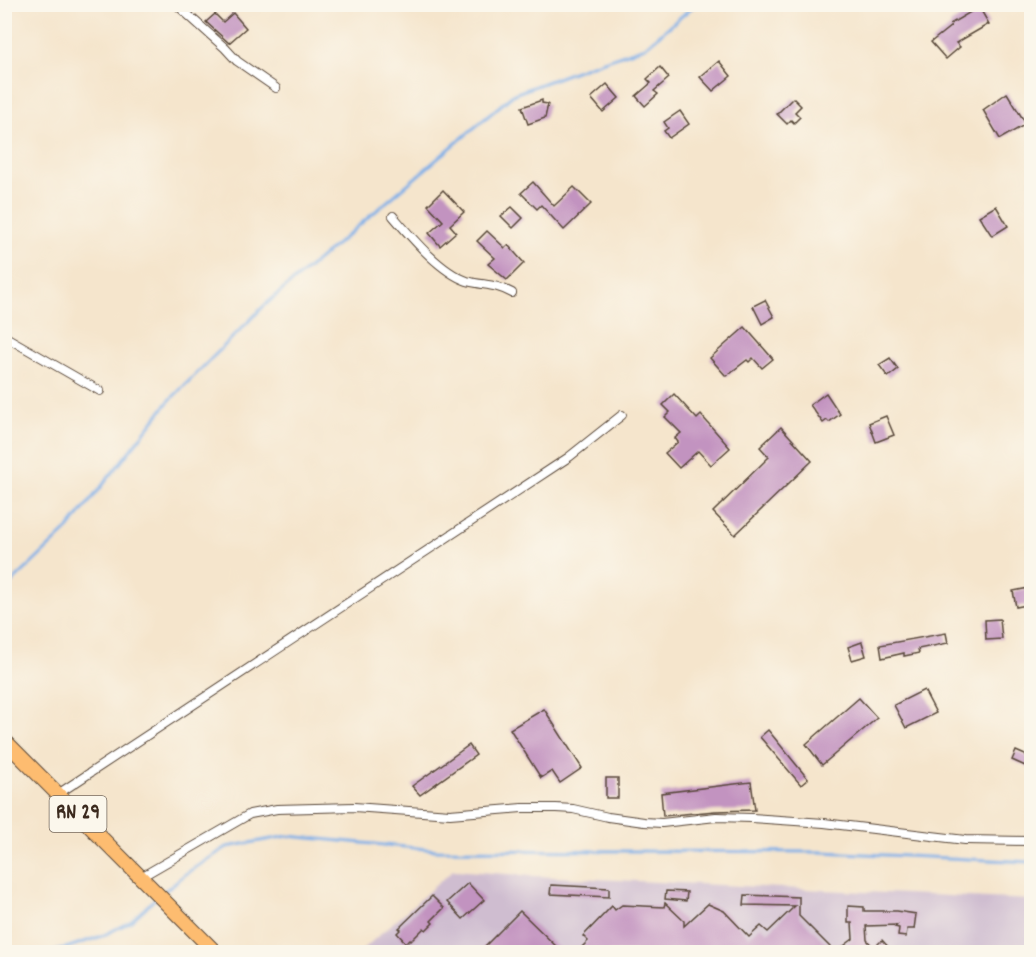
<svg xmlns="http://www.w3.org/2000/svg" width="1036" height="957" viewBox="0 0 1036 957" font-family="Dekko,sans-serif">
<rect width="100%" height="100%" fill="#fbf7ec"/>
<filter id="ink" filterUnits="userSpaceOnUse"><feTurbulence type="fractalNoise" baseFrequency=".0167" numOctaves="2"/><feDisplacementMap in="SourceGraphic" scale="12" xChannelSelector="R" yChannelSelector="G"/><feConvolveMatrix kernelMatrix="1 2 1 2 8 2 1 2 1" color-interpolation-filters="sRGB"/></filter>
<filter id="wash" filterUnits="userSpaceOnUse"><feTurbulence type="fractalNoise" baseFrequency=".008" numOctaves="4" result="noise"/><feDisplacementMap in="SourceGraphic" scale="24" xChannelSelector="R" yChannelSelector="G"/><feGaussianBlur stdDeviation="1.35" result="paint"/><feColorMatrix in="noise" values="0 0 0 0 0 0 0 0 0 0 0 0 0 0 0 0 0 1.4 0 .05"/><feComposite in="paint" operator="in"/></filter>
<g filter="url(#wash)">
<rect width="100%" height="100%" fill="#f5e5cc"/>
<path fill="#cfbdd0" d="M 453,870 L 534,876 L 1031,900 L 1031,952 L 360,952 Z"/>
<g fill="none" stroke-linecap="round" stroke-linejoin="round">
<g stroke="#7baee8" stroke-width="3">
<path d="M 4,590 L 68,529 L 169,401 L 265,305 L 514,94 L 589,66 L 645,47 L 696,4"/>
<path d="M 162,893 L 187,873 L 227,847 L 288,836 L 437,850 L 822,852 L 1032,862"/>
<path d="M 54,952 L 102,936 L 130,922 L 157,897"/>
</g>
</g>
<g id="blocks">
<g fill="#c293c0">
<path d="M 979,7 L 989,24 L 956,43 L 960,47 L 946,59 L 931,42 L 951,26 L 950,24 Z"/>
<path d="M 233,13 L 246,28 L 229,43 L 206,22 L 215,14 L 223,22 Z"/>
<path d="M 719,61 L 731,76 L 713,91 L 700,77 Z"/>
<path d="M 660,67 L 669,78 L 654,91 L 658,94 L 645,106 L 636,96 L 651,83 L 647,79 Z"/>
<path d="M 607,84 L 619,98 L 603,112 L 591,98 Z"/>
<path d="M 1007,93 L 1026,124 L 1000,139 L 983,110 Z"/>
<path d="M 793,98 L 801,106 L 795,112 L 800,117 L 794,123 L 791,120 L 787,124 L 777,114 Z"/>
<path d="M 542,100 L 542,103 L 548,104 L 545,118 L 528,124 L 522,107 Z"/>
<path d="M 680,111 L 689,124 L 669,138 L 664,131 L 668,128 L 664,122 Z"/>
<path d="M 533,182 L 554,206 L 574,187 L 591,204 L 564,230 L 541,205 L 537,209 L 521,193 Z"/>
<path d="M 443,190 L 464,212 L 450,225 L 456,232 L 440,246 L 429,233 L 443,221 L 428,205 Z"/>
<path d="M 996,206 L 1008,226 L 992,236 L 979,216 Z"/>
<path d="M 512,207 L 523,218 L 513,228 L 501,216 Z"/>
<path d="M 487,231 L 505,248 L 508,245 L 524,263 L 507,280 L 488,264 L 495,258 L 477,241 Z"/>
<path d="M 765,300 L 774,317 L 762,324 L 753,306 Z"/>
<path d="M 745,327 L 773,359 L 762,368 L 753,358 L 749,362 L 747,360 L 726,376 L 710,358 Z"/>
<path d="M 890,358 L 898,369 L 888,377 L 879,365 Z"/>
<path d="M 826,393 L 840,414 L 829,422 L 827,420 L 823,423 L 810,405 Z"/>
<path d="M 674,394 L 697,419 L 701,415 L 730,448 L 711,465 L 698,451 L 679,468 L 665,453 L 678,442 L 675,438 L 681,433 L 665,417 L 670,412 L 663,405 Z"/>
<path d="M 886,416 L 894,435 L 876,442 L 869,423 Z"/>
<path d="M 781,427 L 812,461 L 735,535 L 713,512 L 769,457 L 760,447 Z"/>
<path d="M 1029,588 L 1032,604 L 1016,607 L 1013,591 Z"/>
<path d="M 1000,619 L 1002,639 L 986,640 L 985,620 Z"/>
<path d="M 946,633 L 948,643 L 918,649 L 919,653 L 904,656 L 904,653 L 882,658 L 880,645 Z"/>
<path d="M 862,642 L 866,656 L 852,660 L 848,647 Z"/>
<path d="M 924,690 L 936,713 L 906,728 L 894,705 Z"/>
<path d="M 859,698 L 877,718 L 822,765 L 806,744 Z"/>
<path d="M 544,709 L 582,768 L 560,783 L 552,771 L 541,778 L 510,729 Z"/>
<path d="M 768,730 L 808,779 L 801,785 L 760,737 Z"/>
<path d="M 469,745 L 476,755 L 420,795 L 412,786 Z"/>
<path d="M 1016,751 L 1032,758 L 1032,769 L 1012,760 Z"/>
<rect x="606" y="778" width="12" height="20"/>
<path d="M 751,782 L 755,810 L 715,811 L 663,816 L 661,793 Z"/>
<path d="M 468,883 L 484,900 L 463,919 L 447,902 Z"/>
<path d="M 551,885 L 609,888 L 609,897 L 550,894 Z"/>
<path d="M 666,891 L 687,892 L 686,901 L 665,899 Z"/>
<path d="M 745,895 L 799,897 L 799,916 L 835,952 L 577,952 L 588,941 L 583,936 L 612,906 L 615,910 L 622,905 L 664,907 L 665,903 L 684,921 L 684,926 L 708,904 L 724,911 L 749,937 L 761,926 L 768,932 L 795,906 L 744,905 Z"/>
<path d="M 432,896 L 444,908 L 431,921 L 433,923 L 426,930 L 424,928 L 411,941 L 410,939 L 406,943 L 397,933 L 401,929 L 399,928 Z"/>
<path d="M 848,906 L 864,907 L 864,911 L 897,911 L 916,914 L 914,929 L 907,929 L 906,937 L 898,936 L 899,928 L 895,927 L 897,925 L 866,926 L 867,940 L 874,948 L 882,940 L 893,952 L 836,952 L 853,939 L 852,923 L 848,923 Z"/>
<path d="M 520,911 L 562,952 L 479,952 Z"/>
</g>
</g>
</g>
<g filter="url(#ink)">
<use href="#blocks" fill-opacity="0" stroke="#574638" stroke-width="1.5"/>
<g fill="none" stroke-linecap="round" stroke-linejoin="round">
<defs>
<g id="minor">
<path d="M 176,4 L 225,48 L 237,61 L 276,88"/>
<path d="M 393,216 C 411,237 440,272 467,281 C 485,286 493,283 512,293"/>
<path d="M 4,336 L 100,391"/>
<path d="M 58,794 L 569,457 L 622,415"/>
<path d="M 141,877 L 250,814 L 277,809 L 354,807 L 450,814 L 522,808 L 556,808 L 573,809 L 608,817 L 644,822 L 662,823 L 716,817 L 752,818 L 824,823 L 965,840 L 1032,841"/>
</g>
<path id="primary" d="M 4,740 L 215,952"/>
</defs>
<use href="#minor" stroke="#574638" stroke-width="10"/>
<use href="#primary" stroke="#574638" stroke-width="16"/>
<use href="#minor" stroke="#fff" stroke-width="8"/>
<use href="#primary" stroke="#fdbc70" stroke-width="14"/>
</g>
</g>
<g text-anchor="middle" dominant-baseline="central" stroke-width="4.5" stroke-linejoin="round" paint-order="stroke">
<rect fill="#fbf7ec" stroke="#75685c" stroke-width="1.5" x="49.5" y="796" width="57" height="36" rx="4.5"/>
<g font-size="21" font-weight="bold" fill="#3b2a1e">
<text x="78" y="814">RN 29</text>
</g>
</g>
<rect width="1036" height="957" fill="none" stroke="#fbf7ec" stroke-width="24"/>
</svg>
